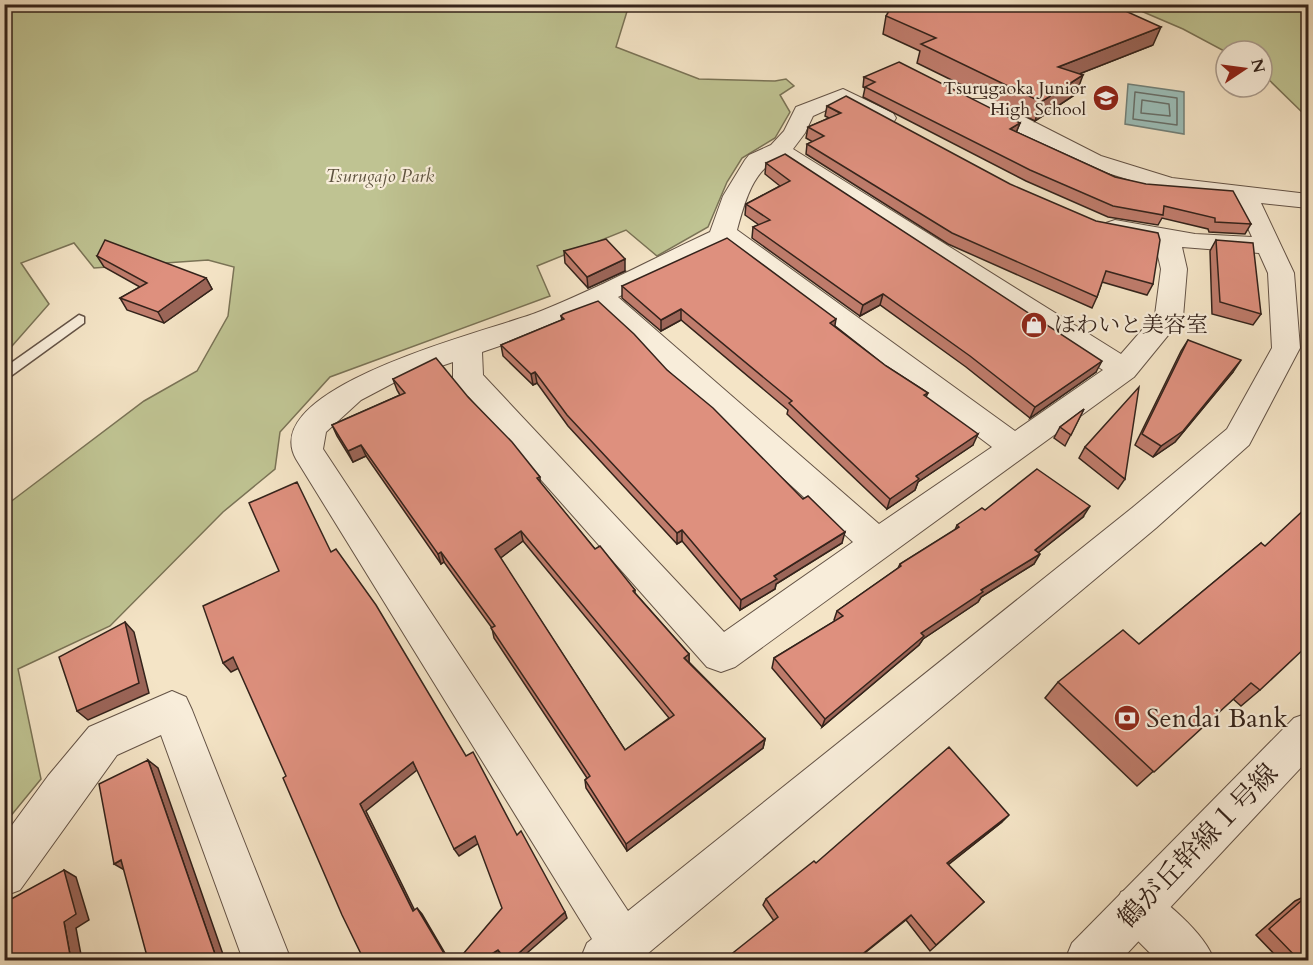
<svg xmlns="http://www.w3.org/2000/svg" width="1313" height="965" viewBox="0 0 1313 965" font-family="Cardo,'Noto Serif JP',serif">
<rect width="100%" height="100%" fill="#f4e4c6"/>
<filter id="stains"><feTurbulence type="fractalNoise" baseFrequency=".00333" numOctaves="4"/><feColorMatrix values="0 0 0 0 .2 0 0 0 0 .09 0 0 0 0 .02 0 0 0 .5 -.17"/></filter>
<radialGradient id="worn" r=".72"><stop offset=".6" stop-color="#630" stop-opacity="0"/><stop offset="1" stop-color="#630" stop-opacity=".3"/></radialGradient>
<g fill="#bfc392" stroke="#7a7356" stroke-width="1.5">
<path d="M 5,5 L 629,5 L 616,47 L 699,79 L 775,81 L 786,79 L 794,86 L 780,95 L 790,112 L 775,138 L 742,158 L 727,182 L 708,227 L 657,256 L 626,230 L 537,266 L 550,296 L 330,377 L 280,432 L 275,469 L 223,512 L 110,626 L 18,669 L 41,779 L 5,823 L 5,506 L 144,401 L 197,371 L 228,316 L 234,267 L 208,260 L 94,268 L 74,243 L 21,263 L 49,304 L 5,354 Z"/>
<path d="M 1127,5 L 1308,5 L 1308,118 L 1262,73 L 1262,51 L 1226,52 L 1183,29 Z"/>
</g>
<path fill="#9cbeb8" stroke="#728079" stroke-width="1.5" d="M 1128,84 L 1184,92 L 1184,134 L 1125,124 Z"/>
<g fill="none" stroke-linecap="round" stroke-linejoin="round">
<g stroke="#68706a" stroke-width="1.5">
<path d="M 1135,92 L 1177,98 L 1177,125 L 1133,119 Z"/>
<path d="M 1142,100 L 1169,104 L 1170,116 L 1141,113 Z"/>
</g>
<defs>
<path id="service" d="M 79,315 L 84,317 L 84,323 L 4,381 L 4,368 Z"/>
<g id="minor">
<path d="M 843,89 L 893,113 L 896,118 L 893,123 C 875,127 857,112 842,103 L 813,116 L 805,133 L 793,149 L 1121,354 L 1155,315 L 1161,269 L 1155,243 L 1106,233 L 1102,228 L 1106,223 L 1115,220 L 1195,234 L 1252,237 L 1235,200 L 1169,192 L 1085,166 L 973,109 L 970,104 L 973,99 L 989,99 L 1101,156 L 1172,178 L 1308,194 L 1308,208 L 1261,203 L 1294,273 L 1300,348 L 1249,445 L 1156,528 L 640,960 L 580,960 L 587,943 L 592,939 L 296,459 C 255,385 498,329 541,311 C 599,288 654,258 710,232 L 723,196 L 745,160 L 749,155 L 771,145 L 784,131 L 796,107 ZM 778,159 L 1103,370 L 1015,431 L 737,230 C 744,205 752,171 778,159 ZM 724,245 L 992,447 L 879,524 L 618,297 ZM 1182,247 L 1259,253 L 1268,273 L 1272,348 L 1227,429 L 1132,508 L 628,911 L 323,449 L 326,432 L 361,400 L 397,381 L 453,362 L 453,378 L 457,385 L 707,667 L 721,672 L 735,667 L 1134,377 L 1183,317 L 1187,269 ZM 596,307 L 853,542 L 724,632 L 483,375 L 482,352 L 561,325 Z"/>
<path d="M 172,691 L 186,697 L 192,710 L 291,960 L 243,960 L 161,735 L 117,755 L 20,890 L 4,896 L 4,836 L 48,776 L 89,727 Z"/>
<path d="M 1137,885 C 1163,896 1205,934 1214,960 L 1157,960 L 1121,924 L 1114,908 L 1121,892 Z"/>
</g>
<path id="tertiary" d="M 1308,713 L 1308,760 L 1121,960 L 1065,960 L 1072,943 L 1294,718 Z"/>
</defs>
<use href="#service" stroke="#645346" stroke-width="3"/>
<use href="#minor" stroke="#645346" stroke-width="2"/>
<use href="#tertiary" stroke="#645346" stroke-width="2"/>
<use href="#service" fill="#f8edda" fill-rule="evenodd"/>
<use href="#minor" fill="#f8edda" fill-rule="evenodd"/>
<use href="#tertiary" fill="#f8edda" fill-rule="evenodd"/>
</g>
<g fill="#bf7c6c" stroke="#34231b" stroke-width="1.5" fill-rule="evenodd">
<path d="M 886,16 L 1153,45 L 1079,74 L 1076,94 L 1035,121 L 917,63 L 920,51 L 883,34 Z"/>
<path d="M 864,77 L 1020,123 L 1016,132 L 1115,177 L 1251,224 L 1245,234 L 1209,232 L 1208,229 L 1162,218 L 1158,225 L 1108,217 L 1026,181 L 863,97 L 865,88 L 863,87 Z"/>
<path d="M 827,106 L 1153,284 L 1147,295 L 1102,282 L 1097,297 L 1092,308 L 948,244 L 806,154 L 807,144 L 813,142 L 806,138 L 808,127 L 829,118 L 825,116 Z"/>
<path d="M 766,163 L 1096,372 L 1030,418 L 966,367 L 880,305 L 860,316 L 752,238 L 753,227 L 759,225 L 745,215 L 746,204 L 780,186 L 765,174 Z"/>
<path d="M 1216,240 L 1261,314 L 1253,325 L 1212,314 L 1210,251 Z"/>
<path d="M 564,251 L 625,271 L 588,288 L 565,263 Z"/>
<path d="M 97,256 L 206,278 L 212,289 L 164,323 L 127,310 L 120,298 L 140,287 L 104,267 Z"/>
<path d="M 622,286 L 835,326 L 886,366 L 928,393 L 926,397 L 973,445 L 918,482 L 915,490 L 887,509 L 787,414 L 788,410 L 681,320 L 661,331 L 622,298 Z"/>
<path d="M 561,316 L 667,370 L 842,543 L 776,584 L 775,589 L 740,610 L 682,541 L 677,544 L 568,426 L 537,383 L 533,385 L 503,356 L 501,345 L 562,320 Z"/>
<path d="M 1188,340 L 1233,372 L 1175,442 L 1153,457 L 1135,445 L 1181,351 Z"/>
<path d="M 393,379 L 468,397 L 540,477 L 540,483 L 595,549 L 635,590 L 635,593 L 689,654 L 689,662 L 765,739 L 763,748 L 627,851 L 586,788 L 585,780 L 587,778 L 494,638 L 492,628 L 444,562 L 441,564 L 366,456 L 353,462 L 337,436 L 332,425 L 400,395 L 397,390 ZM 523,541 L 669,718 L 625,750 L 500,558 Z"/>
<path d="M 1084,409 L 1065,446 L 1054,438 L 1060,427 Z"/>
<path d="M 1085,447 L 1125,479 L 1118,489 L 1079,458 Z"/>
<path d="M 985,510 L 1083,517 L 1039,552 L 1034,564 L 981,597 L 978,602 L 923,639 L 919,645 L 822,727 L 772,668 L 774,658 L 835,621 L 834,620 L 837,611 L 898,568 L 900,564 L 955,530 L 957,525 Z"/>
<path d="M 1261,543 L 1260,690 L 1241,706 L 1233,699 L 1137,786 L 1045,698 L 1058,682 L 1139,644 Z"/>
<path d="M 1002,822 L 948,865 L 984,902 L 930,951 L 906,920 L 774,921 L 763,905 L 766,899 L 816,863 Z"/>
<path d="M 1308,895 L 1308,960 L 1280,960 L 1256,935 L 1295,901 Z"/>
</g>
<g fill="#9b6558" stroke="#34231b" stroke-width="1.5">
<path d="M 1161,27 L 1153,45 L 1051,85 L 1058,67 Z"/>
<path d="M 1083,75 L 1076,94 L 1035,121 L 1041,102 Z"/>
<path d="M 1020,123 L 1016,133 L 1010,129 Z"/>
<path d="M 625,259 L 625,271 L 588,288 L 587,277 Z"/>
<path d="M 206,278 L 212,289 L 164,323 L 158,312 Z"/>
<path d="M 883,294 L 880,305 L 860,316 L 863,305 Z"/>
<path d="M 681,309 L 681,320 L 661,331 L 661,320 Z"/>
<path d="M 836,319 L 834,331 L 830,323 Z"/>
<path d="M 1241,360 L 1233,372 L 1175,442 L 1153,457 L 1161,446 Z"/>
<path d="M 1102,361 L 1096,372 L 1030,418 L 1035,407 Z"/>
<path d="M 535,372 L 537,383 L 533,385 L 531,374 Z"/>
<path d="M 978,434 L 973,445 L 918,482 L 915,490 L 887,509 L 890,499 L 916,476 Z"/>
<path d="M 361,445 L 366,456 L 353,462 L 348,451 Z"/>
<path d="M 1090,506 L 1083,517 L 1029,560 L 1035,550 Z"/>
<path d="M 682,530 L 682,541 L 677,544 L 677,533 Z"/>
<path d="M 521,531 L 523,541 L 498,560 L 495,549 Z"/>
<path d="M 845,532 L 842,543 L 776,584 L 775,589 L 740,610 L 741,600 L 774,576 Z"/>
<path d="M 441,552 L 444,562 L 441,564 L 438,554 Z"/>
<path d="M 1040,554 L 1034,564 L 981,597 L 978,602 L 923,639 L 919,645 L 822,727 L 825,719 L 921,633 L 981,590 Z"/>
<path d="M 125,622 L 134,632 L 149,693 L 88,720 L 77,711 Z"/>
<path d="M 689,654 L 689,663 L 684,658 Z"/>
<path d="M 233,657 L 241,667 L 231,672 L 223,663 Z"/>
<path d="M 765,739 L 763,748 L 627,851 L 626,844 Z"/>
<path d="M 148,760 L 158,768 L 225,960 L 217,960 Z"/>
<path d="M 413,762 L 417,770 L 366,811 L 418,917 L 413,911 L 360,804 Z"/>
<path d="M 1009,815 L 1002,822 L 941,870 L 947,863 Z"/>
<path d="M 475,836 L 479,843 L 459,856 L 454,849 Z"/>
<path d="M 121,860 L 126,871 L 114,864 Z"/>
<path d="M 64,870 L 76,877 L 89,920 L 76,928 L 82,960 L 71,960 L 64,922 Z"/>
<path d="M 417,908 L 422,914 L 449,960 L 448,960 Z"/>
<path d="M 565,912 L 567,918 L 519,960 L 511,960 Z"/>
<path d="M 911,915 L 906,920 L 856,960 L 855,960 Z"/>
<path d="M 498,950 L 501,955 L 493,960 L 482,960 Z"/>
</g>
<g fill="#de907e" stroke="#34231b" stroke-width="1.5" fill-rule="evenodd">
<path d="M 893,4 L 1110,4 L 1161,27 L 1058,67 L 1083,75 L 1041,102 L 921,44 L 936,38 L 886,16 Z"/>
<path d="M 899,62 L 1020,123 L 1010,129 L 1115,177 L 1146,184 L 1233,191 L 1251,224 L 1215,222 L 1215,218 L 1164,206 L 1163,215 L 1113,206 L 1030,170 L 865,87 L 875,82 L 864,77 Z"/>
<path d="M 846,96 L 1010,184 L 1096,221 L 1158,233 L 1160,240 L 1153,284 L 1106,271 L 1097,297 L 952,233 L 807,144 L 824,136 L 808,127 L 841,113 L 827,106 Z"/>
<path d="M 785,154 L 1102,361 L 1035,407 L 970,356 L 883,294 L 863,305 L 753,227 L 770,220 L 746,204 L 790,181 L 766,163 Z"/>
<path d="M 727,238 L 836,319 L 830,323 L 886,366 L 928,393 L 924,395 L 978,434 L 916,476 L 919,479 L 890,499 L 789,403 L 792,401 L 681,309 L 661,320 L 622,286 Z"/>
<path d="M 606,239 L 625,259 L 587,277 L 564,251 Z"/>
<path d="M 105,240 L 206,278 L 158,312 L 120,298 L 147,283 L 97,256 Z"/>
<path d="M 1216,240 L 1253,243 L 1261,314 L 1220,302 Z"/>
<path d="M 598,301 L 634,334 L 667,370 L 713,408 L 803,499 L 808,496 L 845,532 L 774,576 L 777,579 L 741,600 L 682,530 L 677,533 L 567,415 L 535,372 L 531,374 L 501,345 L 564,319 L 561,316 L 563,314 Z"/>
<path d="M 1188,340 L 1241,360 L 1183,431 L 1161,446 L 1142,434 Z"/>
<path d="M 436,358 L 468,397 L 512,442 L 540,477 L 537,478 L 595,549 L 600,546 L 635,590 L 633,591 L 689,654 L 684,658 L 765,739 L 626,844 L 585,780 L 590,776 L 491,628 L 495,626 L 441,552 L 438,554 L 361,445 L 348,451 L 332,425 L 405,393 L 393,379 ZM 521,531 L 674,715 L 625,750 L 495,549 Z"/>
<path d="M 1139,387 L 1125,479 L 1085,447 Z"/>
<path d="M 1084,409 L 1071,435 L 1060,427 Z"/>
<path d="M 1037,469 L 1090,506 L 1035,550 L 1040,554 L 981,590 L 983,592 L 921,633 L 924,636 L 825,719 L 774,658 L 843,616 L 837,611 L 901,566 L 900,564 L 959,527 L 957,525 L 982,508 L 985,510 Z"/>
<path d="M 297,482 L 331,552 L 336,549 L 376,605 L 466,756 L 473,752 L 517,835 L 521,831 L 565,912 L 511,960 L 506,960 L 498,950 L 482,960 L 458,960 L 502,908 L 475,836 L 454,849 L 413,762 L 360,804 L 413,911 L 417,908 L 448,960 L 364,960 L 342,915 L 283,778 L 286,776 L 233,657 L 223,663 L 203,606 L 279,571 L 249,503 Z"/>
<path d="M 1308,506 L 1308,645 L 1260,690 L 1251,683 L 1154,772 L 1058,682 L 1123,630 L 1139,644 L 1261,543 L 1265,546 Z"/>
<path d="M 125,622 L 139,683 L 77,711 L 59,657 Z"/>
<path d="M 949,747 L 1009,815 L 947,863 L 984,902 L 936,945 L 911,915 L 855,960 L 724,960 L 778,917 L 766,899 L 814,861 L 816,863 Z"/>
<path d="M 148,760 L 217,960 L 148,960 L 121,860 L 114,864 L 99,784 Z"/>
<path d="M 64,870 L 76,914 L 64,922 L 71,960 L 5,960 L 4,903 Z"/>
<path d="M 1308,895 L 1308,960 L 1299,960 L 1269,929 Z"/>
</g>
<defs>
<symbol id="school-disc" viewBox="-11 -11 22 22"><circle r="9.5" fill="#8f2418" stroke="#f8edda"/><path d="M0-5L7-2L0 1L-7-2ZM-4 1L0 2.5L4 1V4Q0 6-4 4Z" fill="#fff"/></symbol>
<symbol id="shop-disc" viewBox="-11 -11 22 22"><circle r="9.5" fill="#8f2418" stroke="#f8edda"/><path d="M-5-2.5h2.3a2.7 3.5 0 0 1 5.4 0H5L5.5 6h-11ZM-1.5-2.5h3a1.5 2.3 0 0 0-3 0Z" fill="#fff"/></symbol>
<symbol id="bank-disc" viewBox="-11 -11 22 22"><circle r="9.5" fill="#8f2418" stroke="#f8edda"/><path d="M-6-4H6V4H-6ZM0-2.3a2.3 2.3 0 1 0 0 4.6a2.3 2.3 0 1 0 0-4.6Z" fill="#fff"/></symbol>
</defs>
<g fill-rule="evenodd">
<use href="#school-disc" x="1091" y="83" width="30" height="30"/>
<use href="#shop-disc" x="1019" y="310" width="30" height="30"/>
<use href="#bank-disc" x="1112" y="703" width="30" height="30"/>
</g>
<g text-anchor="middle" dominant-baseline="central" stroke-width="4.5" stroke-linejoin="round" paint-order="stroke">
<g font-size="18" fill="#34231b" stroke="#f8edda" text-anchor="end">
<text x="1086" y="88">Tsurugaoka Junior<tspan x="1086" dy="21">High School</tspan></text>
</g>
<g font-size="18" font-style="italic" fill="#5e533f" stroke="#f8edda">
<text x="380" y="176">Tsurugajo Park</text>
</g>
<g font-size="22" fill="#34231b" stroke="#f8edda" text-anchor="start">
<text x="1054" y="325">ほわいと美容室</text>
</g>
<g font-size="27" fill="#34231b" stroke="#f8edda" text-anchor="start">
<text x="1146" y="718">Sendai Bank</text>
</g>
<g font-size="27" fill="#34231b" stroke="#f8edda">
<text transform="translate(1198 846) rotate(-46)">鶴が丘幹線１号線</text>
</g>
</g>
<rect width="1313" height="965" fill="none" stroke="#f4e4c6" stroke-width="24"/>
<rect x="6" y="6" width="1301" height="953" fill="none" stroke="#34231b" stroke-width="3"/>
<rect x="12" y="12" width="1289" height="941" fill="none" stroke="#34231b" stroke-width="1.5"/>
<g transform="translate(1244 69) rotate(77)"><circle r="28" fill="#f8edda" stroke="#aa9c8e" stroke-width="1.5"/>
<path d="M0-4.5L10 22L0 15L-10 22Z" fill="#8f2418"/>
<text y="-9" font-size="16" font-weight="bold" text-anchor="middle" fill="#34231b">N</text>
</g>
<rect width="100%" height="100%" filter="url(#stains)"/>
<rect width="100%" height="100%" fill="url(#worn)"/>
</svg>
